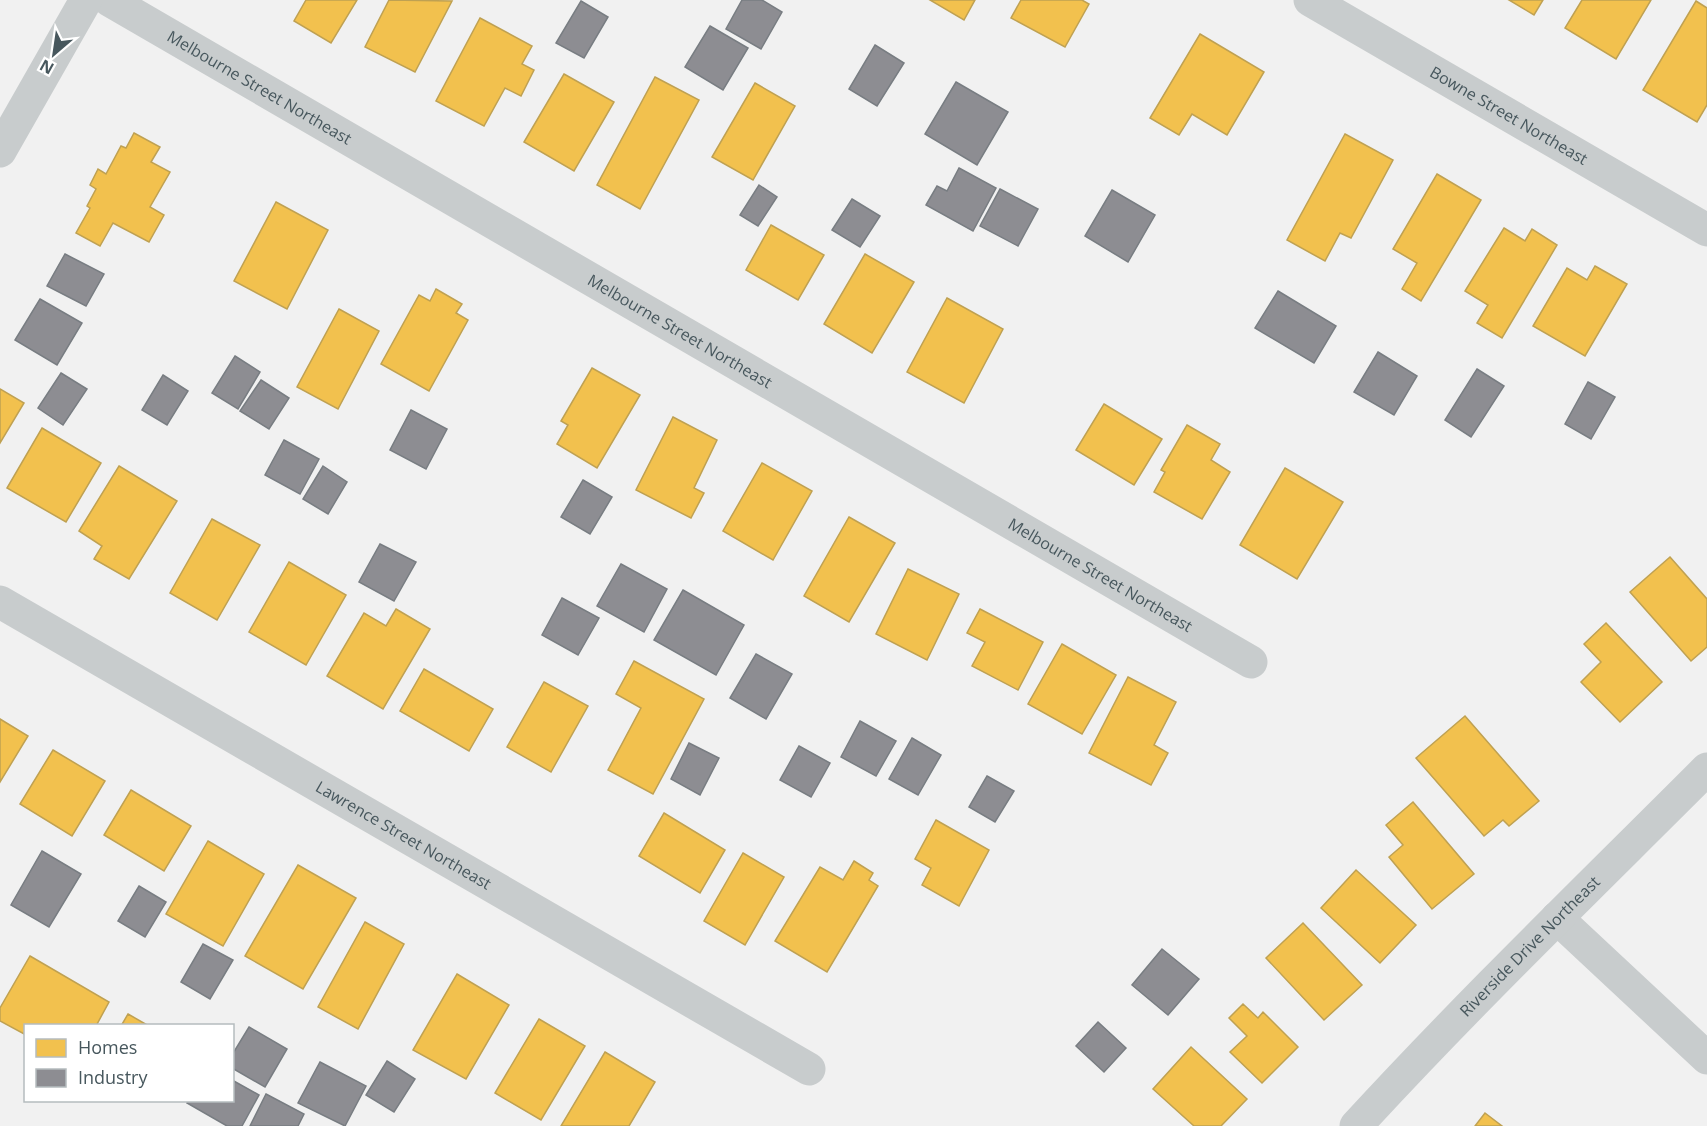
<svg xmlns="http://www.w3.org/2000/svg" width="1707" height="1126" viewBox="0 0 1707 1126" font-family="'Open Sans',sans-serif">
<rect width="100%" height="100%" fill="#f1f1f1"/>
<g fill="#f2c14e" stroke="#bfa152" stroke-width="1.5">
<path d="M 306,0 L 357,0 L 331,43 L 294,21 Z"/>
<path d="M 389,0 L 452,1 L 415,72 L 365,47 Z"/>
<path d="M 930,0 L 975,0 L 964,20 Z"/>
<path d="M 1021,0 L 1082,0 L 1089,4 L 1065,47 L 1011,18 Z"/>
<path d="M 1509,0 L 1543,0 L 1534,15 Z"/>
<path d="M 1582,0 L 1651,0 L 1616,59 L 1565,28 Z"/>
<path d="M 1696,1 L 1707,8 L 1707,105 L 1697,122 L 1643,90 Z"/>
<path d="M 480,18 L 532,46 L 522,64 L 534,70 L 521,96 L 505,88 L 484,126 L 436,101 Z"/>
<path d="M 1200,34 L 1264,72 L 1227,135 L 1192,114 L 1179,135 L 1150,118 Z"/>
<path d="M 564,74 L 614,102 L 574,171 L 524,142 Z"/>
<path d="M 655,77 L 699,100 L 640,209 L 597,185 Z"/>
<path d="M 755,83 L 795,106 L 753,180 L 712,157 Z"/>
<path d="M 134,133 L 160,147 L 151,162 L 170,172 L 150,207 L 164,215 L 149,242 L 113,223 L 100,246 L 76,233 L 90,208 L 87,206 L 96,189 L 90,185 L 98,169 L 106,174 L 121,146 L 126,148 Z"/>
<path d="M 1345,134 L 1393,160 L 1351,238 L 1340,233 L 1325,261 L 1287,240 Z"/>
<path d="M 1437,174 L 1481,200 L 1421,301 L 1402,289 L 1417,263 L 1393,249 Z"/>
<path d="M 276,202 L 328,230 L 287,309 L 234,281 Z"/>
<path d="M 771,225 L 824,255 L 798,300 L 746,270 Z"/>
<path d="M 1504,228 L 1525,241 L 1532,229 L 1557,245 L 1502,338 L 1477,323 L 1488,305 L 1465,291 Z"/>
<path d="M 865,254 L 914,282 L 872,353 L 824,324 Z"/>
<path d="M 1595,266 L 1627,284 L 1585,356 L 1533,326 L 1567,268 L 1587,280 Z"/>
<path d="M 436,289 L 462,304 L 456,313 L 468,320 L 429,391 L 381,364 L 419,295 L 430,301 Z"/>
<path d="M 947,298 L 1003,329 L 964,403 L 907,372 Z"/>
<path d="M 339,309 L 379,331 L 338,409 L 297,387 Z"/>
<path d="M 592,368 L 640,395 L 597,468 L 557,444 L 568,425 L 561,421 Z"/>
<path d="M 0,389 L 24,403 L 0,443 Z"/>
<path d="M 1104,404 L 1162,439 L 1134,485 L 1076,450 Z"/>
<path d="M 673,417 L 717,440 L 694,488 L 704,493 L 691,518 L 636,490 Z"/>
<path d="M 1187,425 L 1220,444 L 1211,460 L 1230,472 L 1202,519 L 1154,492 L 1165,472 L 1161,470 Z"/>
<path d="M 42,428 L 101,463 L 66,522 L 7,488 Z"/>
<path d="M 762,463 L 812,491 L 773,560 L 723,531 Z"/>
<path d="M 119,466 L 177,501 L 129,579 L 94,559 L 102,546 L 79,531 Z"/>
<path d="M 1285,468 L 1343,502 L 1297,579 L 1240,545 Z"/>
<path d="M 849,517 L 895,543 L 849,622 L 804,596 Z"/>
<path d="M 212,519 L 260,545 L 217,620 L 170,593 Z"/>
<path d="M 1670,557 L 1707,599 L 1707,647 L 1691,661 L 1630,592 Z"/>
<path d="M 289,562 L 346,595 L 306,665 L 249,632 Z"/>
<path d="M 908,569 L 959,594 L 927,660 L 876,634 Z"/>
<path d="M 396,609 L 430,629 L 383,709 L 327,676 L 364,613 L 386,626 Z"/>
<path d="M 980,609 L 1043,642 L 1018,690 L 972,666 L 985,642 L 967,633 Z"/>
<path d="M 1606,623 L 1662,682 L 1620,722 L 1581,682 L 1601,662 L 1584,644 Z"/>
<path d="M 1062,644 L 1116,675 L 1082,734 L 1028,704 Z"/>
<path d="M 634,661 L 704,699 L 653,794 L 608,770 L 641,708 L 616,694 Z"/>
<path d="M 424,669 L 493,709 L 469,751 L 400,711 Z"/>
<path d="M 1128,677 L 1176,702 L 1154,745 L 1168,753 L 1151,785 L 1089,753 Z"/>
<path d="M 544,682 L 588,706 L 551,772 L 507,747 Z"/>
<path d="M 1465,716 L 1539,801 L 1509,826 L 1503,820 L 1484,836 L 1416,758 Z"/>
<path d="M 0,719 L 28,736 L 0,782 Z"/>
<path d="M 53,750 L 105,781 L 72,836 L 20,804 Z"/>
<path d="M 131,790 L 191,826 L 164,871 L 104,835 Z"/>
<path d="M 1413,802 L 1474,874 L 1432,909 L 1389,857 L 1403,845 L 1386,825 Z"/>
<path d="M 664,813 L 725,850 L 700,893 L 639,856 Z"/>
<path d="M 936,820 L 989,850 L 959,906 L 922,885 L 931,868 L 915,859 Z"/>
<path d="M 208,841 L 264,874 L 223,946 L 166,914 Z"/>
<path d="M 743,853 L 784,877 L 745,945 L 704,921 Z"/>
<path d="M 854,861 L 873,873 L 869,880 L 878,886 L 827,972 L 775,941 L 820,867 L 843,880 Z"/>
<path d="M 298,865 L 356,898 L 303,989 L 245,956 Z"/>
<path d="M 1356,870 L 1416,925 L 1380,963 L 1321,908 Z"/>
<path d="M 365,922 L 404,944 L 358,1029 L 318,1007 Z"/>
<path d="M 1303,923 L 1362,985 L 1324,1020 L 1266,958 Z"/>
<path d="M 30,956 L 109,1002 L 96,1026 L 26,1026 L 26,1035 L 0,1021 L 0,1008 Z"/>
<path d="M 457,974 L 509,1005 L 466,1079 L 413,1050 Z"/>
<path d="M 1243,1004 L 1258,1018 L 1263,1012 L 1298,1047 L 1262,1083 L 1230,1052 L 1247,1036 L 1229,1018 Z"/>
<path d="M 128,1014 L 149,1026 L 121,1026 Z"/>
<path d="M 539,1019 L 585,1046 L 541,1120 L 495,1093 Z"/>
<path d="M 1191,1047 L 1247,1099 L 1221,1126 L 1194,1126 L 1153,1089 Z"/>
<path d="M 605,1052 L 655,1082 L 629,1126 L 561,1126 Z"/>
<path d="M 1485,1113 L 1502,1126 L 1475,1126 Z"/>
</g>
<g fill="#8d8d92" stroke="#787d82" stroke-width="1.5">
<path d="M 742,0 L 762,0 L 782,12 L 761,49 L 726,29 Z"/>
<path d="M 581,1 L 608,17 L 584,58 L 556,43 Z"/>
<path d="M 710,26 L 748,48 L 723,90 L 685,67 Z"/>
<path d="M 875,45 L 904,63 L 877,106 L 849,89 Z"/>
<path d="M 956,82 L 1008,112 L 977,165 L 925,134 Z"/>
<path d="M 959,168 L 996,188 L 973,231 L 926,205 L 937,186 L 947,191 Z"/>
<path d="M 759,185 L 777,197 L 758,226 L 740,215 Z"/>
<path d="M 1000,189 L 1038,209 L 1018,246 L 980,226 Z"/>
<path d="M 1112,190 L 1155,215 L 1128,262 L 1085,236 Z"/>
<path d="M 852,199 L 880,216 L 860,247 L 832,230 Z"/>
<path d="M 65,254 L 104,274 L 86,306 L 47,286 Z"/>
<path d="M 1278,291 L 1336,326 L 1314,363 L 1255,328 Z"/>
<path d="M 40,299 L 82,323 L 57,365 L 15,340 Z"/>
<path d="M 1378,352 L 1417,376 L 1394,415 L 1354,392 Z"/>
<path d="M 235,356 L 260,372 L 238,409 L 212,393 Z"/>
<path d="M 1477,369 L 1504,386 L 1471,437 L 1445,420 Z"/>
<path d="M 61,373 L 87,389 L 63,425 L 38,408 Z"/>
<path d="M 163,375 L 188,391 L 167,425 L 142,410 Z"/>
<path d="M 261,380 L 289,398 L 269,429 L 240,411 Z"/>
<path d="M 1588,382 L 1615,397 L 1591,439 L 1565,424 Z"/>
<path d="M 411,410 L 447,429 L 426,469 L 390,450 Z"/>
<path d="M 284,440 L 319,459 L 300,494 L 265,475 Z"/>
<path d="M 323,466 L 347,482 L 328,514 L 303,499 Z"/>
<path d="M 583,480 L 612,497 L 590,534 L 561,517 Z"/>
<path d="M 380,544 L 416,562 L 394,601 L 359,582 Z"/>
<path d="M 621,564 L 667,589 L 644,632 L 597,606 Z"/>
<path d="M 683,590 L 744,625 L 716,675 L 654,640 Z"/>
<path d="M 562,598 L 599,618 L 578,655 L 542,635 Z"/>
<path d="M 756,654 L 792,674 L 766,719 L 730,698 Z"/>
<path d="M 860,721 L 896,741 L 876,776 L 841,757 Z"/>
<path d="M 912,738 L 941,755 L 918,795 L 889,779 Z"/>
<path d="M 689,743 L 719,758 L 700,795 L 671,779 Z"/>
<path d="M 799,746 L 830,763 L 811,797 L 780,780 Z"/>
<path d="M 987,776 L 1014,791 L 995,822 L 969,807 Z"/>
<path d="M 42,851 L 81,874 L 49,927 L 11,905 Z"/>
<path d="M 139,886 L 166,902 L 145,937 L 118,921 Z"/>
<path d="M 203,944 L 233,960 L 210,999 L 181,982 Z"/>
<path d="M 1162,949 L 1199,979 L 1168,1015 L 1132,985 Z"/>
<path d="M 1098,1022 L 1126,1048 L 1104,1072 L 1076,1046 Z"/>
<path d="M 249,1027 L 287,1049 L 265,1087 L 232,1068 L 232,1055 Z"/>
<path d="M 387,1061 L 415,1079 L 394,1112 L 366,1095 Z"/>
<path d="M 320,1062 L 366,1086 L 345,1126 L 298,1103 Z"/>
<path d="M 232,1080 L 259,1095 L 242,1126 L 227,1126 L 187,1103 L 189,1100 L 232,1100 Z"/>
<path d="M 266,1094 L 304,1114 L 298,1126 L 250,1126 Z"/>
</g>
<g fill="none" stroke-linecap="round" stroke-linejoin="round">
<g stroke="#c8cccd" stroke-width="33">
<path id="s1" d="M 109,0 L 1251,662"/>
<path id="s2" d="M 1310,0 L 1707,230"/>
<path d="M 0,151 L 86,0"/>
<path id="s3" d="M 0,602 L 809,1069"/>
<path d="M 1557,918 L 1707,1058"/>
<path id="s4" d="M 1356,1126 C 1469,1003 1589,887 1707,769"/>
</g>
</g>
<g text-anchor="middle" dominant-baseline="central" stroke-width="6" stroke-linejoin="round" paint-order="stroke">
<g font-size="16" fill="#47575d" stroke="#fff">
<text stroke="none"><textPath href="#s1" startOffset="174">Melbourne Street Northeast</textPath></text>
<text stroke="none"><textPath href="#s2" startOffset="230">Bowne Street Northeast</textPath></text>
<text stroke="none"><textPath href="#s1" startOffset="660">Melbourne Street Northeast</textPath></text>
<text stroke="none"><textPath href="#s1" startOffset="1146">Melbourne Street Northeast</textPath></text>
<text stroke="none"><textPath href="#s3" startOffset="466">Lawrence Street Northeast</textPath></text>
<text stroke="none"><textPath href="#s4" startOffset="250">Riverside Drive Northeast</textPath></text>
</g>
</g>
<rect x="24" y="1024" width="210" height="78" fill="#ffffff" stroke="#b5bcbe" stroke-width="1.5"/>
<rect x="36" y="1039" width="30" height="18" fill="#f2c14e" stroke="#b5bcbe" stroke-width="1.5"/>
<text x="78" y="1054" font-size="18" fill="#47575d">Homes</text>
<rect x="36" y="1069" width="30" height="18" fill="#8d8d92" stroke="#b5bcbe" stroke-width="1.5"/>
<text x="78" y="1084" font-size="18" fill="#47575d">Industry</text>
<g transform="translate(54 54) rotate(209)" stroke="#ffffff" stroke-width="4.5" paint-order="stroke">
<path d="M0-4.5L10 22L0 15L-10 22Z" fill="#47575d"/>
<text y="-9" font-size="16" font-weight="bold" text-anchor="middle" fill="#47575d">N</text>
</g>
</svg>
